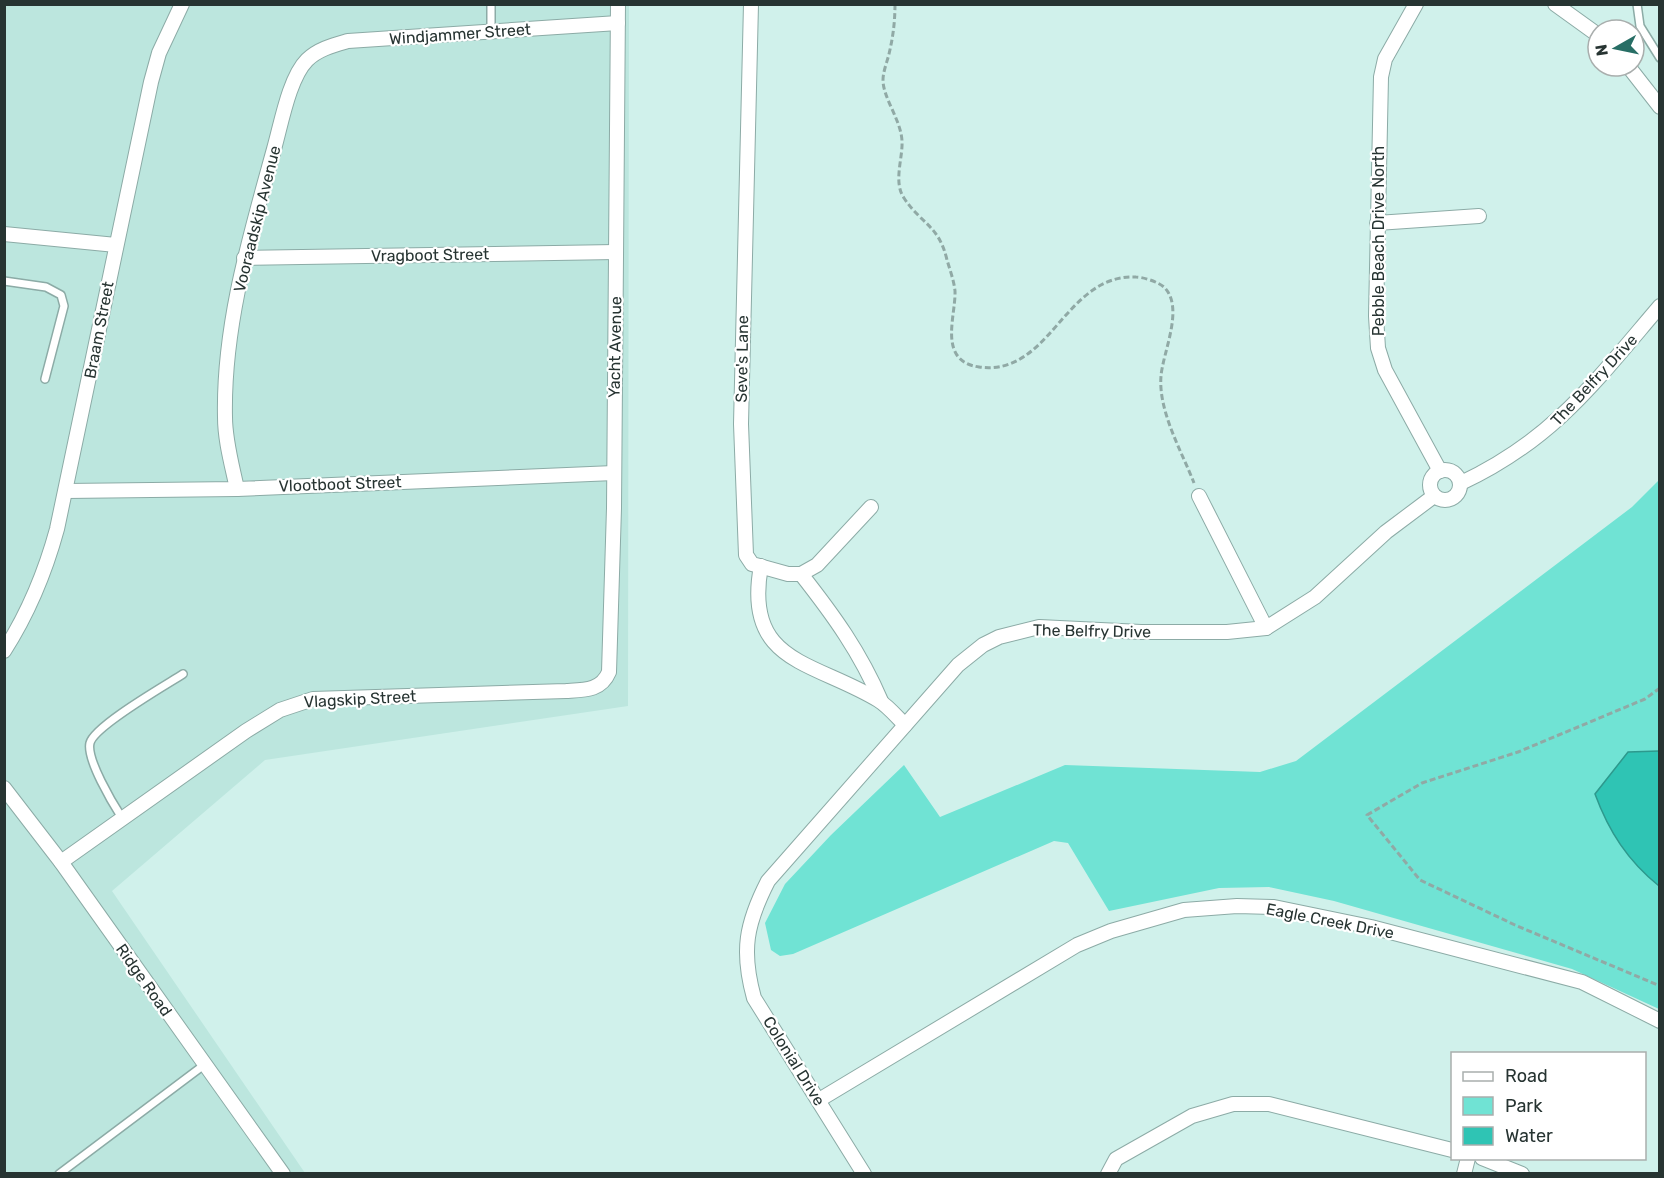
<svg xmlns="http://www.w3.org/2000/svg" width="1664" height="1178" viewBox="0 0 1664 1178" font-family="Rubik,sans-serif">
<rect width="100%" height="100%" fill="#d0f1eb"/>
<path fill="#bce6de" d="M 5,5 L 629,5 L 628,706 L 265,760 L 112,891 L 305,1173 L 5,1174 Z"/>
<path fill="#70e3d4" d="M 1659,480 L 1659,1009 L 1572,969 L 1334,901 L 1269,887 L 1219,888 L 1109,911 L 1068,843 L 1054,841 L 793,954 L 780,956 L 771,950 L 765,923 L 785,884 L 831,835 L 904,765 L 940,817 L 1065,765 L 1260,772 L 1296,761 L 1632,507 Z"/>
<path fill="#2fc4b4" stroke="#2d998d" stroke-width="1.5" d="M 1659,751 L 1660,751 L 1659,886 C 1628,861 1609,832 1595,794 L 1628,752 Z"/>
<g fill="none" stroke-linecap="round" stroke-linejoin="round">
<defs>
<g id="service">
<path d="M 491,4 L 491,32"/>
<path d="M 1637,4 L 1640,26 L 1660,58"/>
<path d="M 4,281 L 46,287 L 61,295 L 64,306 L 45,379"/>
<path d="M 122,818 C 113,804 86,759 90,743 C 94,726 166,685 183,674"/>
<path d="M 59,1174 L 204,1065"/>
</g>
<g id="minor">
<path d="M 751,4 L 741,424 L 746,555 L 752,564 L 788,574 L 801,574 L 817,565 L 871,507"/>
<path d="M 1416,4 L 1385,59 L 1381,77 L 1376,316 L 1378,348 L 1385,370 L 1440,471"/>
<path d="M 1555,4 L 1598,35"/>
<path d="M 1628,66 L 1660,107"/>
<path d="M 1377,223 L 1479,216"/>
<path d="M 4,234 L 116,245"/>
<path d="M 244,258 L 616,252"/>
<circle cx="1445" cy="485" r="15"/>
<path d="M 1461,483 C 1553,440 1595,382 1660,306"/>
<path d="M 237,489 C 232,465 225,441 225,417 C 223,326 250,236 274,149 C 281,125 289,78 307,60 C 318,49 334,45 348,41 L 618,23"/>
<path d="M 66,491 L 237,489 L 614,473"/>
<path d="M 1199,496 L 1266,628"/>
<path d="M 761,566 C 743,663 813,661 878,700 C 888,706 897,717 905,725"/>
<path d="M 801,574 C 834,616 860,652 881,701"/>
<path d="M 4,651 C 29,612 45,573 57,529 L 151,82 L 159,53 L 182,4"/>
<path d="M 4,788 L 61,862 L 283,1174"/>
<path d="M 61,862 L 246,731 L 280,710 L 313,699 L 566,691 C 584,690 601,691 609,672 L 614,508 L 618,4"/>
<path d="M 819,1100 L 1077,945 L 1111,931 L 1184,910 L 1237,906 L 1274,907 L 1371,927 L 1582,982 L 1660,1021"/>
<path d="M 1482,1158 L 1522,1174"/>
<path d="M 864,1174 L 754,998 C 741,951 746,924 768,881 L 958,665 L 983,645 L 999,637 L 1039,627 L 1141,632 L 1227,632 L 1266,628 L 1315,597 L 1386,532 L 1434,496"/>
<path d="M 1108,1174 L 1116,1159 L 1192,1116 L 1233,1104 L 1269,1104 L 1452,1150"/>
<path d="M 1464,1174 L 1468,1158"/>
</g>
</defs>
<use href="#service" stroke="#8caba6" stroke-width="10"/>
<use href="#minor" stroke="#8caba6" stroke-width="16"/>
<g stroke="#90a9a5" stroke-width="3" stroke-dasharray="6 3" stroke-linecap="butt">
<path d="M 895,4 C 895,22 893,37 889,54 C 887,62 883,72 883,80 C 883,98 901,120 902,141 C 903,158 893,182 904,198 C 921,224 939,225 947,260 C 950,270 954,281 955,291 C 956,316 937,361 979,367 C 1051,377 1064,274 1136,277 C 1143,277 1159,282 1165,288 C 1184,309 1163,352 1161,376 C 1158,411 1182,452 1194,483"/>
<path d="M 1660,688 L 1645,699 L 1518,752 L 1422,783 L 1367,815 L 1420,880 L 1515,925 L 1660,986"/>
</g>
<use href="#service" stroke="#fff" stroke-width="7"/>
<use href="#minor" stroke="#fff" stroke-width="14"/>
</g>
<g text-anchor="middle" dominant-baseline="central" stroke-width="4.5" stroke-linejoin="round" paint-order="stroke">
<g font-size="16" fill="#273432" stroke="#fff">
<text transform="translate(460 34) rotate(-4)">Windjammer Street</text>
<text transform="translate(257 219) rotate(-76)">Vooraadskip Avenue</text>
<text transform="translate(1378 241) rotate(-90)">Pebble Beach Drive North</text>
<text transform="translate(430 255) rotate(-1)">Vragboot Street</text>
<text transform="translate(99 330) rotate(-79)">Braam Street</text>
<text transform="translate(615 347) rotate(-89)">Yacht Avenue</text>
<text transform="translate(742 359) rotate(-89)">Seve's Lane</text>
<text transform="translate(1594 380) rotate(-47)">The Belfry Drive</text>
<text transform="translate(340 484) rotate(-2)">Vlootboot Street</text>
<text transform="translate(1092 631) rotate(1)">The Belfry Drive</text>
<text transform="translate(360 699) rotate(-3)">Vlagskip Street</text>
<text transform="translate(1330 921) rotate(11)">Eagle Creek Drive</text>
<text transform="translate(144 980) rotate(55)">Ridge Road</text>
<text transform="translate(794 1061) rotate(58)">Colonial Drive</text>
</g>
</g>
<rect width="1664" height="1178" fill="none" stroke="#273432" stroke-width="12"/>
<rect x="1451" y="1052" width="195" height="108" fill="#ffffff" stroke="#a9aead" stroke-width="1.5"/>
<rect x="1463" y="1072" width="30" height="9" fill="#ffffff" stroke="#a9aead" stroke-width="1.5"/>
<text x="1505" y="1082" font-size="18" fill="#273432">Road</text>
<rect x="1463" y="1097" width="30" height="18" fill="#70e3d4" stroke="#a9aead" stroke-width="1.5"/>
<text x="1505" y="1112" font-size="18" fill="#273432">Park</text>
<rect x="1463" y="1127" width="30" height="18" fill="#2fc4b4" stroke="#a9aead" stroke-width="1.5"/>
<text x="1505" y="1142" font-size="18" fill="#273432">Water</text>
<g transform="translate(1616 48) rotate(261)"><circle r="28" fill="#ffffff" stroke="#a9aead" stroke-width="1.5"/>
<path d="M0-4.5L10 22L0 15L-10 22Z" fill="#276e65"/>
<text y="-9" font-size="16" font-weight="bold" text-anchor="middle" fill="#273432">N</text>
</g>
</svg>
